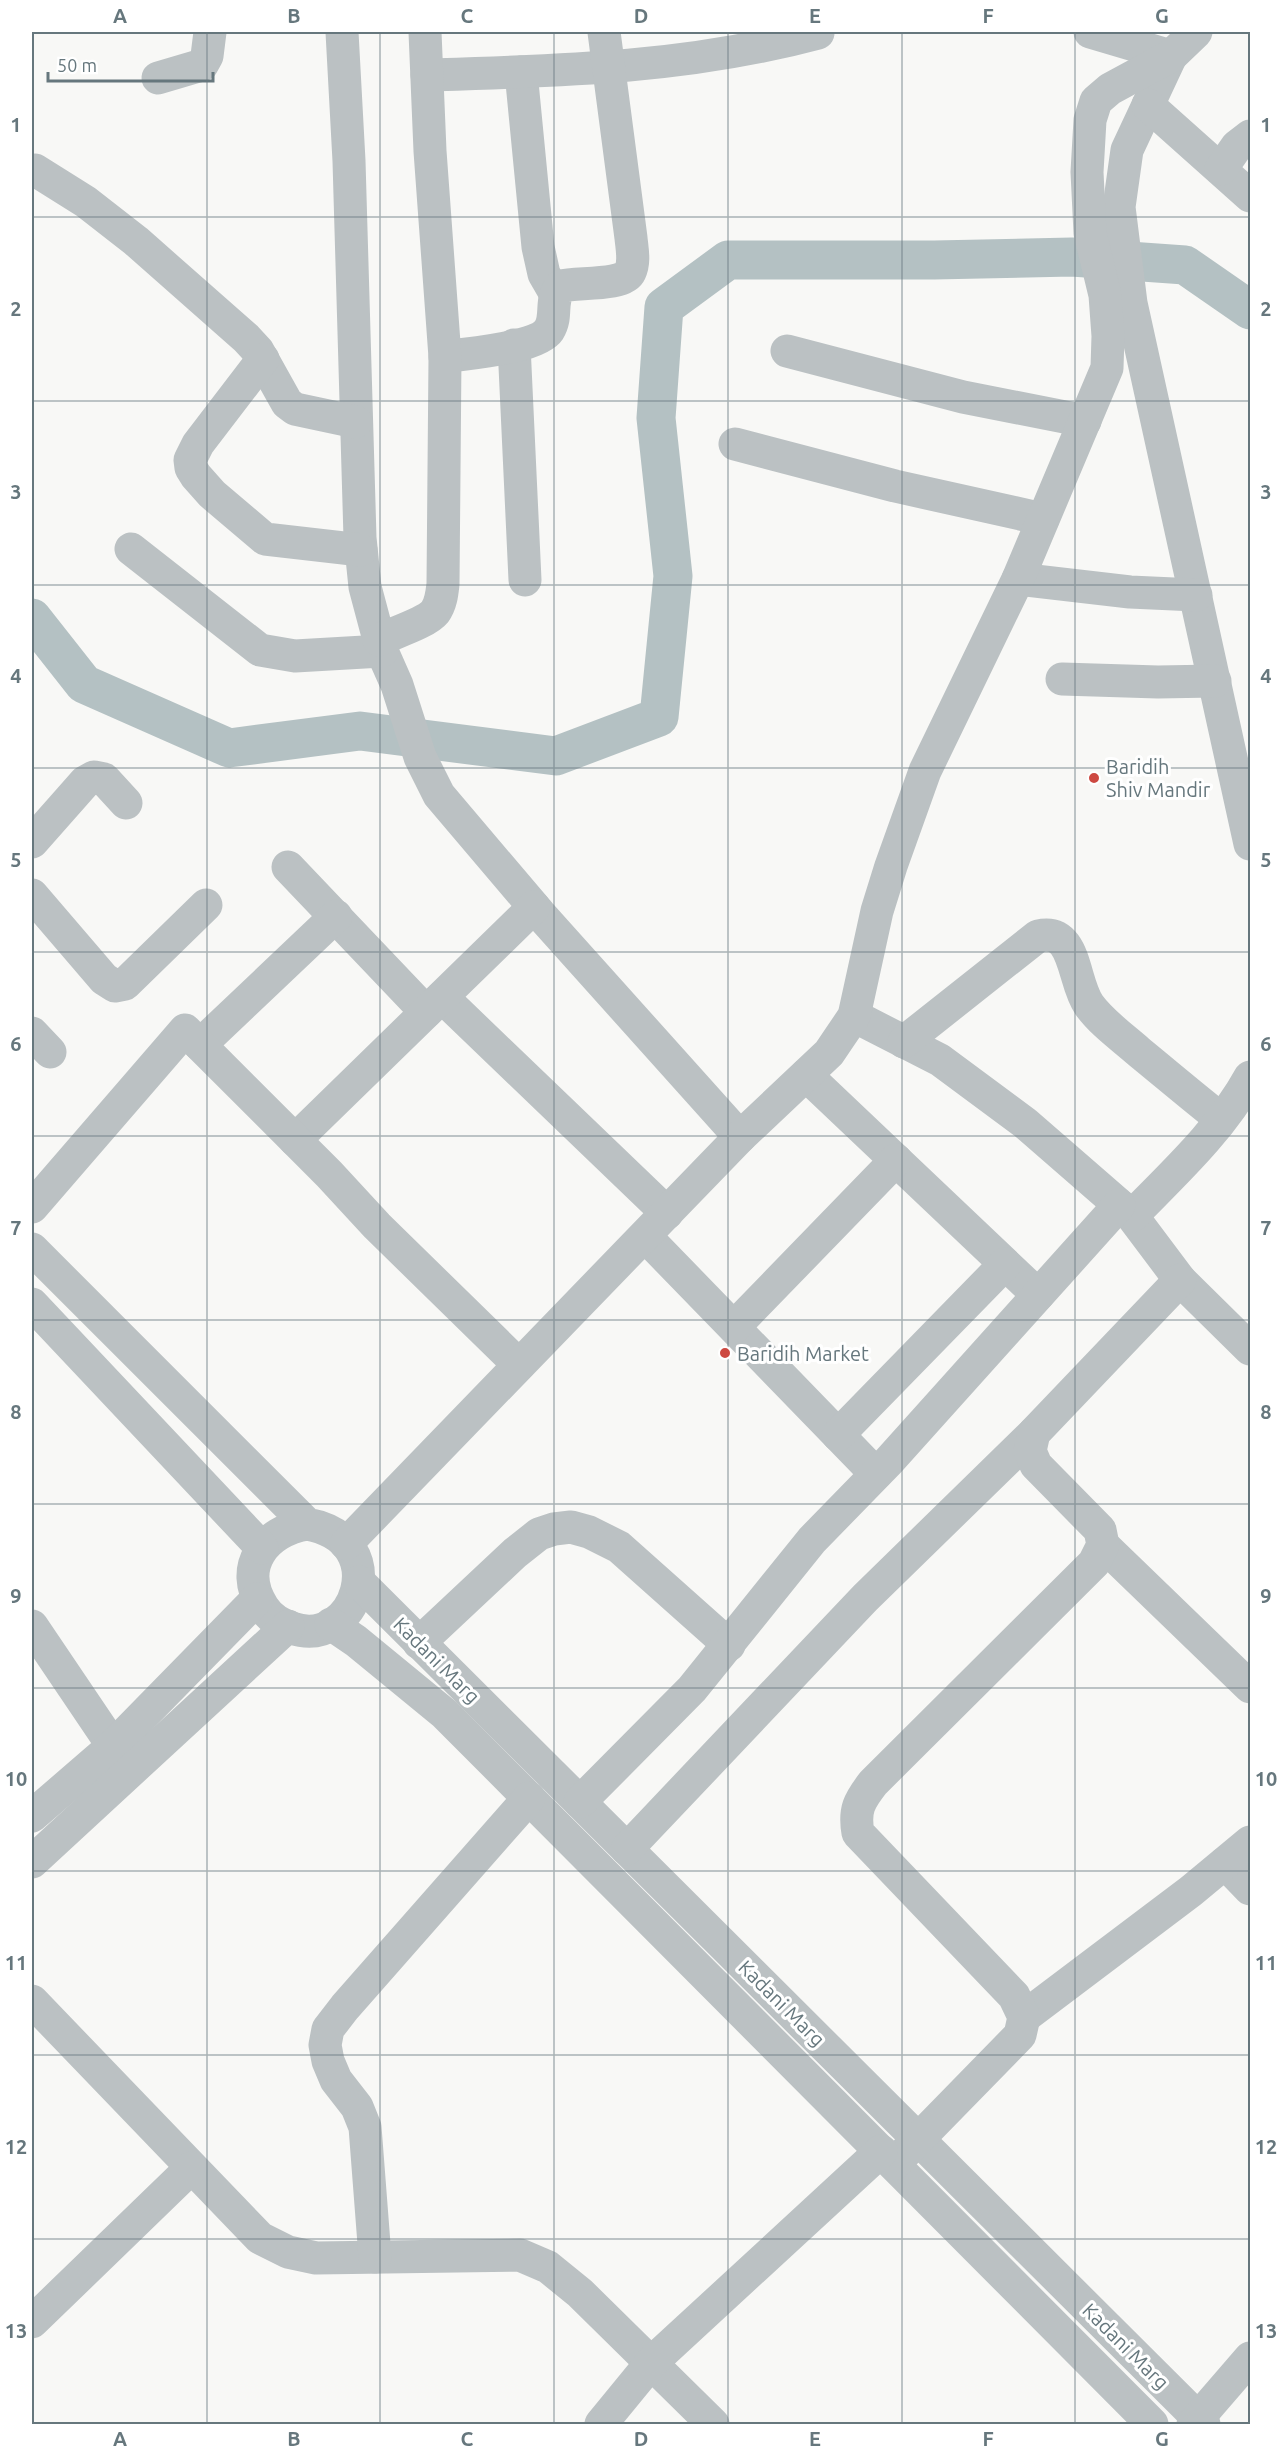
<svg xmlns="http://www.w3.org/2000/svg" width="1282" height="2456" viewBox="0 0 1282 2456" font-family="Ubuntu,sans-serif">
<rect width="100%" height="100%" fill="#f8f8f6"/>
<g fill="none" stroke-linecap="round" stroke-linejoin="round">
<path stroke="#b4c1c3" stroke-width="39" d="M 32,618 L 84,684 L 229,748 L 360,731 L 556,756 L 659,717 L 673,576 L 656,418 L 664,307 L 728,260 L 934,260 L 1072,257 L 1185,265 L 1250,310"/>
<g stroke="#bbc1c3" stroke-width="33">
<path d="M 342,32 L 349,161 L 360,538 L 365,587 L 382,651 L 397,685 L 420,757 L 439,795 L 540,914 L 740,1137"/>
<path d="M 1090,32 L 1171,56 L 1127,150 L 1119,207 L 1131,303 L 1250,844"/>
<path d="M 521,72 L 538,247 L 544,274 L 555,293"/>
<path d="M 427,75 C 560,71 688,68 818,33"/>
<path d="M 158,78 L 202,65 L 207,56 L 210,32"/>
<path d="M 1148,105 L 1250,196"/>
<path d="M 1221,169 L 1237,146 L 1250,136"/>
<path d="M 35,170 L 86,202 L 136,241 L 246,338 L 258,351 L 287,403 L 295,409 L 356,422"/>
<path d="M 514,345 L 525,580"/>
<path d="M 787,351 L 963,397 L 1085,421"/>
<path d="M 445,357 C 468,353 537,348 549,330 C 558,316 549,300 561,286 C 577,282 624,286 630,272 C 635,262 632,249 631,238 L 604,32"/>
<path d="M 263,359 L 198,444 L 190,460 L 191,468 L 196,476 L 212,494 L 265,539 L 361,550"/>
<path d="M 735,444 L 895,486 L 1043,519"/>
<path d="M 131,549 L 260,650 L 295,656 L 382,651"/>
<path d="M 1018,579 L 1130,592 L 1196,595"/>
<path d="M 379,640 C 393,633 426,623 435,612 C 441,604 442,593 443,584 L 445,357 L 430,151 L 425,32"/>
<path d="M 1062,679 L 1158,682 L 1215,681"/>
<path d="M 32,842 L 85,782 L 94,777 L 104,779 L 126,803"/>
<path d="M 288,867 L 426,1012"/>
<path d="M 32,895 L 104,979 L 115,986 L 125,984 L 206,905"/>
<path d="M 442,997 L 667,1213"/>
<path d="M 854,1016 L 940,1060 L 1025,1123 L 1132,1216 L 1180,1280 L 1250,1349"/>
<path d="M 32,1033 L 50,1052"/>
<path d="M 904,1042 L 1038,936 C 1077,927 1072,981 1089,1005 C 1102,1023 1122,1037 1139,1052 C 1166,1074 1193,1097 1221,1119"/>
<path d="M 200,1045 L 336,916"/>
<path d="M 806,1075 L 1038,1295"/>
<path d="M 295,1140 L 534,907"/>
<path d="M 32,1207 L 185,1030 L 329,1174 L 377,1226 L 519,1365"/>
<path d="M 1132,1216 C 1174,1173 1221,1130 1250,1077"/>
<path d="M 645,1236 L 876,1474"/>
<path d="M 32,1249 L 307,1524 C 396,1540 355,1651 292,1628 C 280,1624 270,1618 263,1607 C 237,1567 265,1531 307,1524"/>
<path d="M 32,1304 L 262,1548"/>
<path d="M 734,1327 L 896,1160"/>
<path d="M 838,1435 L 1005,1264"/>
<path d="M 346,1544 L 740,1137 L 829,1053 L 854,1016 L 877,911 L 891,866 L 925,771 L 1018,579 L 1107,368 L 1108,336 L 1105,295 L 1090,233 L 1087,172 L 1090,120 L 1096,101 L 1110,89 L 1171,56 L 1196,32"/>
<path d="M 1103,1545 L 1250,1687"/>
<path d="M 359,1582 L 1204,2424"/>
<path d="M 331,1624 L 356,1641 L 445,1714 L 1152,2424"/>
<path d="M 32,1626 L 113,1746"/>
<path d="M 419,1643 L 515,1553 L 539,1534 L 554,1529 L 571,1527 L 589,1532 L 619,1547 L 729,1645"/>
<path d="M 580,1802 L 692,1689 L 812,1540 L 889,1461 L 1119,1205"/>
<path d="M 32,1816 L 113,1746 L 257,1599"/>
<path d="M 627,1849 L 865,1598 L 1034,1433"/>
<path d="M 32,1862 L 288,1626"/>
<path d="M 1225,1863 L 1250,1889"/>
<path d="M 32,2001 L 260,2238 L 288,2252 L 316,2258 L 520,2255 L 548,2267 L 580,2293 L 713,2424"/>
<path d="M 1024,2017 L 1191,1891 L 1250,1842"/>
<path d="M 894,2164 L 1020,2035 L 1024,2017 L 1014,1996 L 858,1833 C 854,1810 859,1801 873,1783 L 1094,1563 L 1103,1545 L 1100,1530 L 1036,1465 L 1030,1451 L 1034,1433 L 1180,1280"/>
<path d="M 375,2257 L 365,2127 L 357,2107 L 336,2080 L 328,2061 L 325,2045 L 328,2029 L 345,2007 L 529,1798"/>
<path d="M 32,2322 L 191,2168"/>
<path d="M 601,2424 L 651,2363 L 881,2151"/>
<path d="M 1193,2424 L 1250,2358"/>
</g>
</g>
<path fill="none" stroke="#66777d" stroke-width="1.5" stroke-opacity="0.55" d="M 207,32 L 207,2424M 380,32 L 380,2424M 554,32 L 554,2424M 728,32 L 728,2424M 902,32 L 902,2424M 1075,32 L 1075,2424M 32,217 L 1250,217M 32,401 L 1250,401M 32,585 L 1250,585M 32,768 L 1250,768M 32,952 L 1250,952M 32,1136 L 1250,1136M 32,1320 L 1250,1320M 32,1504 L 1250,1504M 32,1688 L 1250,1688M 32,1871 L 1250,1871M 32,2055 L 1250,2055M 32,2239 L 1250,2239"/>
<g fill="#cd4941" stroke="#fff" stroke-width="2">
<circle cx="1094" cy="778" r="6"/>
<circle cx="725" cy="1353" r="6"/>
</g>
<g text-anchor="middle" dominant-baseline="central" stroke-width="6" stroke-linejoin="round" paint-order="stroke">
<g font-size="20" fill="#66777d" stroke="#fff" text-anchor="start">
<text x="1106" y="766">Baridih<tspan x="1106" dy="23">Shiv Mandir</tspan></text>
<text x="737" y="1353">Baridih Market</text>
</g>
<g font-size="20" fill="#66777d" stroke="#fff">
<text transform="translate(437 1660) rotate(45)">Kadani Marg</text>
<text transform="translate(782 2003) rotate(45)">Kadani Marg</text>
<text transform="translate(1126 2346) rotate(45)">Kadani Marg</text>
</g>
</g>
<rect width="1282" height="2456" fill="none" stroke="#ffffff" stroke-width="66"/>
<path d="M48 72v9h165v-9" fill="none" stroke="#66777d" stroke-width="3"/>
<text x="57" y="72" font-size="18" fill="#66777d" stroke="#ffffff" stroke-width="4.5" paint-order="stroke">50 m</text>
<rect x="33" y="33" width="1216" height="2390" fill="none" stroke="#66777d" stroke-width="2"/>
<g font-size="20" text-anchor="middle" font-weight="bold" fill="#66777d">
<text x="120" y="23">A</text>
<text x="294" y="23">B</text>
<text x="467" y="23">C</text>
<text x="641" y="23">D</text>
<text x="815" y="23">E</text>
<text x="988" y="23">F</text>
<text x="1162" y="23">G</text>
<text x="16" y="132">1</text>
<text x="1266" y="132">1</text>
<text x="16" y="316">2</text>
<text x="1266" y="316">2</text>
<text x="16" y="499">3</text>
<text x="1266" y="499">3</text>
<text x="16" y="683">4</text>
<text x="1266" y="683">4</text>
<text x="16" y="867">5</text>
<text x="1266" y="867">5</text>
<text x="16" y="1051">6</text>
<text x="1266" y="1051">6</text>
<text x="16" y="1235">7</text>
<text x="1266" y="1235">7</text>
<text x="16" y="1419">8</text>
<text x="1266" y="1419">8</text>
<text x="16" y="1603">9</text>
<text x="1266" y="1603">9</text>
<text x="16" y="1786">10</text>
<text x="1266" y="1786">10</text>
<text x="16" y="1970">11</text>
<text x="1266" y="1970">11</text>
<text x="16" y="2154">12</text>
<text x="1266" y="2154">12</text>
<text x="16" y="2338">13</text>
<text x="1266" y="2338">13</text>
<text x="120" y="2446">A</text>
<text x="294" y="2446">B</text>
<text x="467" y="2446">C</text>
<text x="641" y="2446">D</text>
<text x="815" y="2446">E</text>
<text x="988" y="2446">F</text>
<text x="1162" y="2446">G</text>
</g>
</svg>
